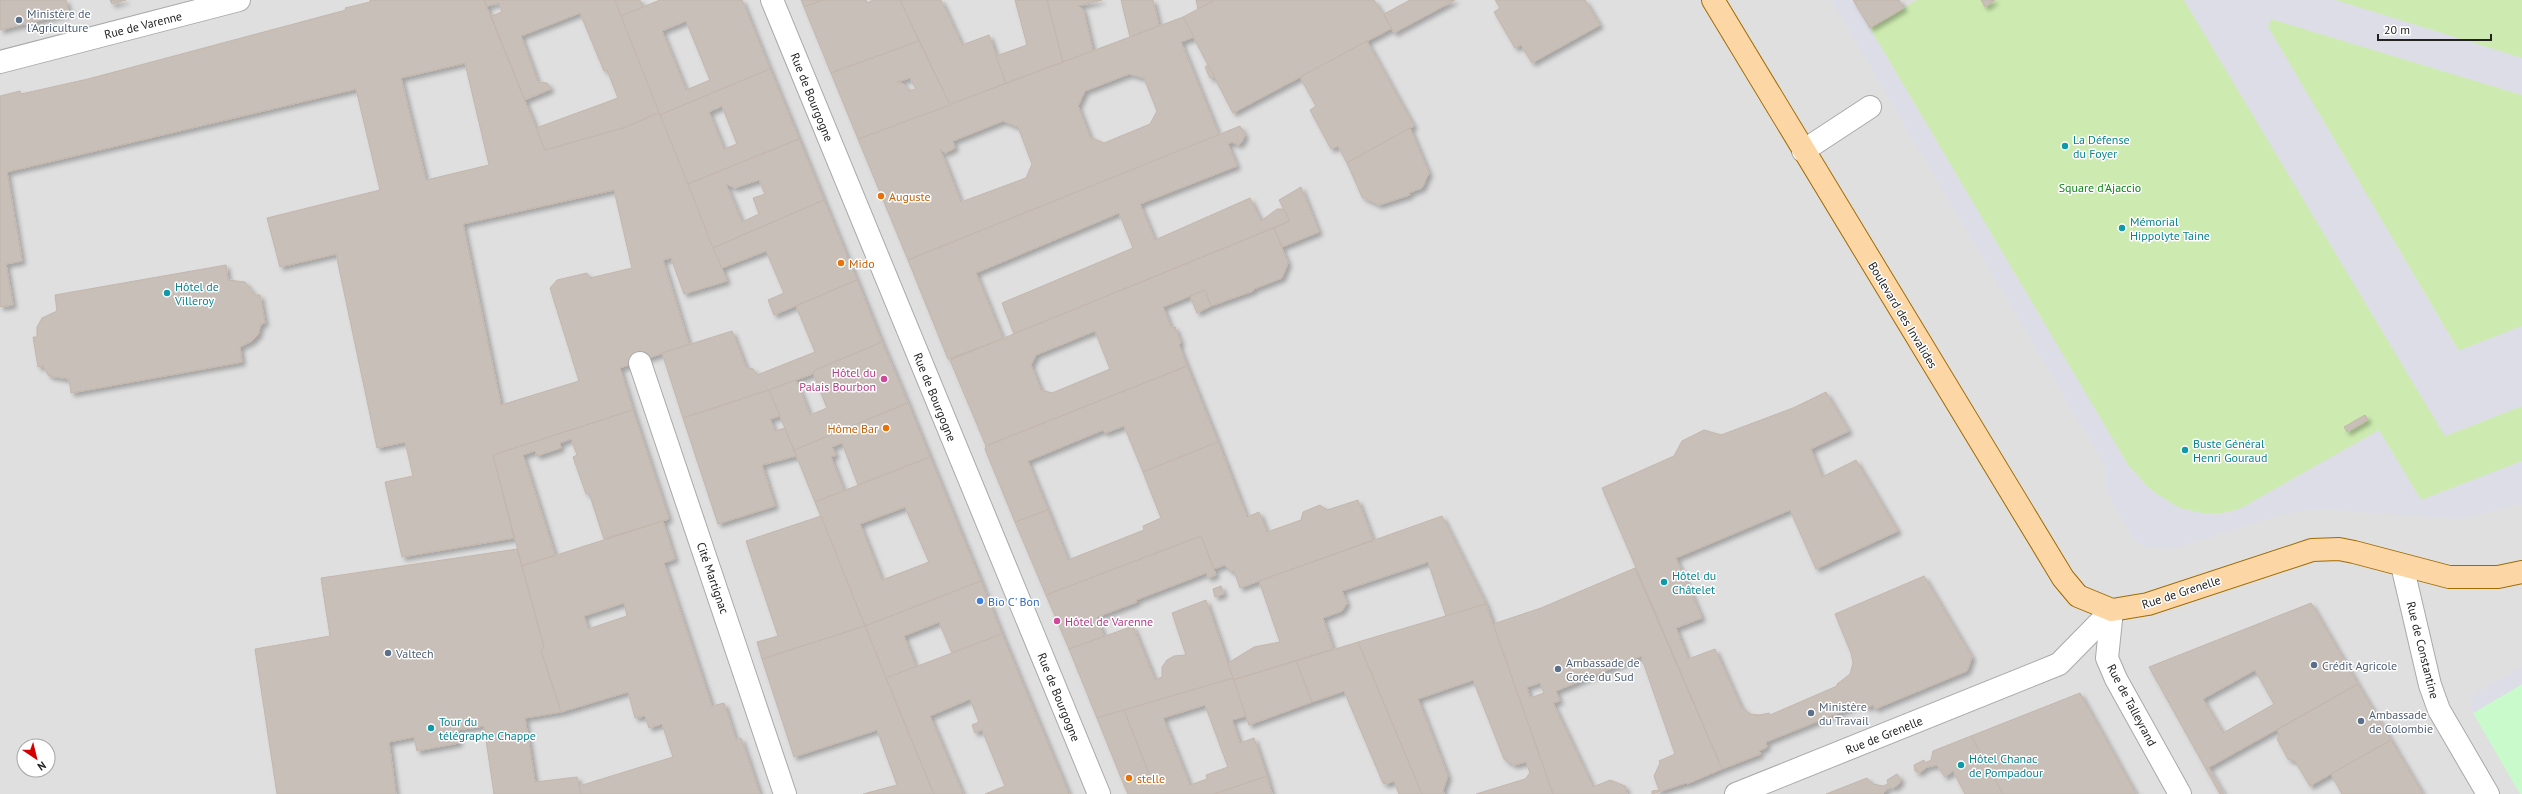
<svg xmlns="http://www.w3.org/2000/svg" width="2522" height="794" viewBox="0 0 2522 794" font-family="'PT Sans',sans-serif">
<defs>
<filter id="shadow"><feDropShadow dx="3.5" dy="3.5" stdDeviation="2" flood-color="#0004"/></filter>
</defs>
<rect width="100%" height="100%" fill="#f2efe9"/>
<path fill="#e0dfdf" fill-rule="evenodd" d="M 0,0 L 2522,0 L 2522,794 L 0,794 ZM 24,746 L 48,746 L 48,770 L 24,770 Z"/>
<g fill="#cdebb0">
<path d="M 1917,0 L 2184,0 L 2445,436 L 2522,406 L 2522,461 L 2421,500 L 2241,508 C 2194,525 2157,502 2128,465 L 1870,28 Z"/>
<path d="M 2335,0 L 2522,0 L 2522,58 Z"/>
<path d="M 2271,19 L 2522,95 L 2522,326 L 2459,351 L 2268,27 Z"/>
</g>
<path fill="#c8facc" d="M 2522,684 L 2522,794 L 2520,794 L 2473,713 Z"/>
<g fill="#dddde8">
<path d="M 1831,0 L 1853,0 L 2128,465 L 2151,490 L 2179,508 L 2213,515 L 2225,514 L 2241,508 L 2379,430 L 2421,500 L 2522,461 L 2522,504 L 2459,519 L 2317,509 L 2284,514 L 2172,549 L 2147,547 L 2134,540 L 2106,491 L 2105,466 Z"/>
<path d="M 2184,0 L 2335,0 L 2522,58 L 2522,95 L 2271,19 L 2268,27 L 2458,351 L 2522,326 L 2522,406 L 2445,436 Z"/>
<path d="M 2522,666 L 2522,684 L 2473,713 L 2470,706 L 2472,698 L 2481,690 Z"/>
</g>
<g fill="#c7bfb8" stroke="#c4b6ab" fill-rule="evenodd" filter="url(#shadow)">
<path d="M 0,0 L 66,0 L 69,13 L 0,30 Z"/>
<path d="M 110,0 L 126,0 L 112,4 Z"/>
<path d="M 370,0 L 484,0 L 545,150 L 626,127 L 660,112 L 727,281 L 684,294 L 671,258 L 663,260 L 689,344 L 620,368 L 633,410 L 493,455 L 514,538 L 402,557 L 385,482 L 413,476 L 405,442 L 377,448 L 336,254 L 280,267 L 267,218 L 380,190 L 356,89 L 7,172 L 22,261 L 6,264 L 13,305 L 0,307 L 0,96 L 20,91 L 21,94 L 88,79 L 346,10 L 345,8 L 370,2 ZM 465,63 L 489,165 L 426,180 L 401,78 ZM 614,190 L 632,268 L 590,278 L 587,273 L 557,280 L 550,288 L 579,381 L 501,405 L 463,224 Z"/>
<path d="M 484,0 L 615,0 L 660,112 L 626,127 L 545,150 L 536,128 L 618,98 L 607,70 L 604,71 L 580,13 L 521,36 L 538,82 L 547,83 L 551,89 L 525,100 L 491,16 L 502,12 L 499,3 L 487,6 Z"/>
<path d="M 615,0 L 640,0 L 643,7 L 621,16 Z"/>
<path d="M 660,0 L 742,0 L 770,69 L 660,115 L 621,16 ZM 686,21 L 710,80 L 686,90 L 662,31 Z"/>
<path d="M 801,0 L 823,0 L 804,7 Z"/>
<path d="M 823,0 L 866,0 L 867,3 L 873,0 L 900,0 L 919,41 L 831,73 L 804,7 Z"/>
<path d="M 900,0 L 941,0 L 962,45 L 989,35 L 1006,83 L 950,105 Z"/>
<path d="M 1015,0 L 1047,0 L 1063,62 L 1006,83 L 996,56 L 1027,45 Z"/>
<path d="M 1047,0 L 1102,0 L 1078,6 L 1083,9 L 1093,51 L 1063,62 Z"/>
<path d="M 1121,0 L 1153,0 L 1159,26 L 1130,37 Z"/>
<path d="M 1196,0 L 1215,0 L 1198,9 Z"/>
<path d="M 1215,0 L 1374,0 L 1392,28 L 1233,113 L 1183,17 Z"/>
<path d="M 1410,0 L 1455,0 L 1394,33 L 1384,14 Z"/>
<path d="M 1495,0 L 1585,0 L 1600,25 L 1532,63 L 1521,45 L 1515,48 L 1494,12 L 1500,8 Z"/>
<path d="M 1853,0 L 1899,0 L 1904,8 L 1870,28 Z"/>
<path d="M 1981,0 L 1995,0 L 1985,7 Z"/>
<path d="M 1183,17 L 1194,37 L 1181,42 L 1219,135 L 908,260 L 858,139 ZM 1129,74 L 1144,78 L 1157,111 L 1150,124 L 1104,143 L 1090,137 L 1078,106 L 1085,91 ZM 1003,121 L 1018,127 L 1032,164 L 1026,178 L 961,202 L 940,149 L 945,153 L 955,148 L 953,141 Z"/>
<path d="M 919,41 L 950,105 L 858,139 L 831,73 ZM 910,78 L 916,89 L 909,91 L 904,84 L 897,82 Z"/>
<path d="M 1367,41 L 1414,126 L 1347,163 L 1338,146 L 1331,149 L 1310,110 L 1316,106 L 1300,77 Z"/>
<path d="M 1208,65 L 1215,77 L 1210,78 L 1205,67 Z"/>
<path d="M 770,69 L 799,139 L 688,184 L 660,115 ZM 722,106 L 737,144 L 724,149 L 709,112 Z"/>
<path d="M 1240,126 L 1245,135 L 1242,142 L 1238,145 L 1232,142 L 1228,144 L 1237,166 L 1140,204 L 1155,240 L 1250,198 L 1261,221 L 1277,209 L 1284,209 L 1290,221 L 1014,334 L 1002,303 L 1133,248 L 1119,213 L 976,273 L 1003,339 L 948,359 L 908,260 Z"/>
<path d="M 1410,128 L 1429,173 L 1422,188 L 1409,193 L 1410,195 L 1379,205 L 1362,197 L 1347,163 Z"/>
<path d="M 799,139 L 824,200 L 713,248 L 688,184 ZM 759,180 L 765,194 L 753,198 L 759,214 L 742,222 L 726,184 L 735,188 Z"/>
<path d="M 1301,187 L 1319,232 L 1282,247 L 1274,228 L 1290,221 L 1279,200 Z"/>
<path d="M 824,200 L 857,280 L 774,315 L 768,300 L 784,293 L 766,251 L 722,268 L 713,248 Z"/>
<path d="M 1274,228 L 1288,263 L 1282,278 L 1254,289 L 1253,291 L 1211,306 L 1205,290 L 1163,307 L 1171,327 L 1175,327 L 1181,343 L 1179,345 L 1187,366 L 986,446 L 950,360 ZM 1095,331 L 1110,369 L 1052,393 L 1041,390 L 1031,365 L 1036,355 Z"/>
<path d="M 226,265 L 228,280 L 245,282 L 255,295 L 260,295 L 265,323 L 261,324 L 258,335 L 252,341 L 240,347 L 242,362 L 71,393 L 69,379 L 49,376 L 43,366 L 38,367 L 33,337 L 37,337 L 37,327 L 42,318 L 57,311 L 55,295 Z"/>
<path d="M 857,280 L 882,342 L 815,370 L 815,373 L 769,390 L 683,418 L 662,353 L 732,331 L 746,367 L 753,369 L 757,375 L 815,352 L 796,306 Z"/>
<path d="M 1205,290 L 1211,306 L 1197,313 L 1190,296 Z"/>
<path d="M 882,342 L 908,403 L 794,450 L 769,390 L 796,380 L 810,415 L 827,408 L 813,373 L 815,370 Z"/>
<path d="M 1187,366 L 1218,442 L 1143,472 L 1124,426 L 1105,433 L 1103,430 L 1028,461 L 1048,510 L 1015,522 L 985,449 L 986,446 Z"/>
<path d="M 769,390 L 780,416 L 770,419 L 775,431 L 785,428 L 796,456 L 762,465 L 775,506 L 718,524 L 683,418 Z"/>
<path d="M 1826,392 L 1849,431 L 1811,449 L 1822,477 L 1856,460 L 1898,531 L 1816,569 L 1790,510 L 1676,558 L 1702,618 L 1676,628 L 1688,659 L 1715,649 L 1741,707 L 1750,714 L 1760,715 L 1769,713 L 1770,715 L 1837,686 L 1837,684 L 1850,674 L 1853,663 L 1851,653 L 1835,614 L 1924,576 L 1972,657 L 1967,671 L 1875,709 L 1873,705 L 1866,708 L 1863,703 L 1766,742 L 1767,747 L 1759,751 L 1761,754 L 1722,769 L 1602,488 L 1674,456 L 1682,441 L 1704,430 L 1721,435 L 1793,408 Z"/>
<path d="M 908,403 L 930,457 L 858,485 L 842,443 L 832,447 L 836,455 L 831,457 L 844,491 L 815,502 L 794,450 Z"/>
<path d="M 633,410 L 669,519 L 604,539 L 589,493 L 586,494 L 573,457 L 577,455 L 571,439 L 560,443 L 561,448 L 537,456 L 535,451 L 523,455 L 555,555 L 522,566 L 493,455 Z"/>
<path d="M 2365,415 L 2368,420 L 2347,432 L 2344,427 Z"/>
<path d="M 1218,442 L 1247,517 L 1259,512 L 1267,532 L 1301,520 L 1303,512 L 1320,505 L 1327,510 L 1358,500 L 1373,540 L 1240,588 L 1234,571 L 1230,571 L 1225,565 L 1214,569 L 1201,536 L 1046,595 L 1015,522 L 1048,510 L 1068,560 L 1144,530 L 1143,526 L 1161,518 L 1143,472 Z"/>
<path d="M 930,457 L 981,581 L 865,626 L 815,502 ZM 905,507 L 929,562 L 882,580 L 860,524 Z"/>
<path d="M 821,516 L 865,626 L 762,659 L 757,642 L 778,636 L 746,541 Z"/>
<path d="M 1442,516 L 1486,604 L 1446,616 L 1428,562 L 1342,591 L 1347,603 L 1342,611 L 1323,618 L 1333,649 L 1233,680 L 1228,663 L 1254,647 L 1280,642 L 1259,581 Z"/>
<path d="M 663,521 L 675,559 L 664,563 L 712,706 L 724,703 L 736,740 L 741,738 L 760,794 L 581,794 L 579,786 L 673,757 L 662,724 L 649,728 L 645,716 L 635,718 L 628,692 L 561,712 L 541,651 L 544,647 L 522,566 ZM 624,603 L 627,616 L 588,629 L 584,616 Z"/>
<path d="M 1201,536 L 1216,575 L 1208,578 L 1206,573 L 1136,600 L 1137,602 L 1097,617 L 1104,637 L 1069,649 L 1046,595 Z"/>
<path d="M 517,549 L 544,647 L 541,651 L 561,712 L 525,718 L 535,782 L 577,777 L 581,794 L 494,794 L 484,726 L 457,730 L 459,743 L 417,751 L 414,737 L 389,742 L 396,794 L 277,794 L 255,649 L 330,636 L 321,578 Z"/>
<path d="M 1635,568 L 1722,769 L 1687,784 L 1686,783 L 1652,794 L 1652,791 L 1659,790 L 1654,776 L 1660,763 L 1659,761 L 1675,754 L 1641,656 L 1556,691 L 1560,701 L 1553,703 L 1593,787 L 1610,780 L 1625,786 L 1627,794 L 1553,794 L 1493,624 L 1541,608 ZM 1540,683 L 1544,693 L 1530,698 L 1527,687 Z"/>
<path d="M 981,581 L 1002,634 L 952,653 L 939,622 L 904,636 L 916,667 L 886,678 L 865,626 Z"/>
<path d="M 1221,586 L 1224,594 L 1215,597 L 1213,589 Z"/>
<path d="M 1206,600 L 1233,678 L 1097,718 L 1069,649 L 1133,626 L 1155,680 L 1162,677 L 1162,667 L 1167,660 L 1174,656 L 1186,655 L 1172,613 Z"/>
<path d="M 2311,603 L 2358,684 L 2206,769 L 2149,667 ZM 2255,670 L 2274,704 L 2223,733 L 2203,699 Z"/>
<path d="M 1486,604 L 1493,624 L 1553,794 L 1476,794 L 1525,779 L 1530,773 L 1526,762 L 1514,765 L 1504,759 L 1473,680 L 1418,699 L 1448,776 L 1443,790 L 1444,794 L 1422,794 L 1358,642 Z"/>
<path d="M 865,626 L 886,678 L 934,794 L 863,794 L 897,785 L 877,730 L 794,757 L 762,659 Z"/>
<path d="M 1002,634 L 1069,794 L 985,794 L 1005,786 L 982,730 L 975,733 L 972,725 L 979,722 L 970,699 L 930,716 L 963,794 L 934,794 L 886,678 Z"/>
<path d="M 1358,642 L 1422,794 L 1399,794 L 1394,781 L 1387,784 L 1383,783 L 1344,691 L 1312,702 L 1296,661 Z"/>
<path d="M 1296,661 L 1312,702 L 1249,725 L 1233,680 Z"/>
<path d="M 1233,678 L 1246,716 L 1232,720 L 1240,743 L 1254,738 L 1267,776 L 1214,794 L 1128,794 L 1124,785 L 1149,774 L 1124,710 ZM 1205,705 L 1228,767 L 1206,775 L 1207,779 L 1190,785 L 1163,718 Z"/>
<path d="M 2358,684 L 2391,740 L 2310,786 L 2295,761 L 2288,759 L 2277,739 L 2279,734 L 2277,730 Z"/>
<path d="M 2080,693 L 2136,794 L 2003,794 L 1971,736 Z"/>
<path d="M 1124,710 L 1149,774 L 1124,785 L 1097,718 Z"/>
<path d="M 1971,736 L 2003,794 L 1965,794 L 1953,771 L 1945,777 L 1937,765 L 1927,767 L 1919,773 L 1915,771 L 1914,765 L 1924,760 L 1925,763 L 1931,760 L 1933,751 Z"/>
<path d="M 2391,740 L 2423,794 L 2342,794 L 2331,774 Z"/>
<path d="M 2209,768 L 2224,794 L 2220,794 L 2206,769 Z"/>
<path d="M 1897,774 L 1901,779 L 1899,784 L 1893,788 L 1889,786 L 1883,794 L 1826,794 L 1867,778 L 1873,784 L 1883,786 L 1888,784 L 1887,780 Z"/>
<path d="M 1267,776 L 1272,794 L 1214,794 Z"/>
</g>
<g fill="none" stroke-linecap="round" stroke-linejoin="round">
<defs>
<g id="minor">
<path d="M 772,0 L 1099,794"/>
<path d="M 0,62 L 239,0"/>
<path d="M 1803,151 L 1870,107"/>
<path d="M 640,363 L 785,794"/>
<path d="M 2402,565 L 2430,685 L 2439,710 L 2488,794"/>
<path d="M 2112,610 L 2107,658 L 2116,679 L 2180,794"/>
<path d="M 1736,794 L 2059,664 L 2112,610"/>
</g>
<path id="major" d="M 1713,0 L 2063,578 L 2078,596 L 2112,610 L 2148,604 L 2312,550 L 2339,549 L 2354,552 L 2449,577 L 2498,577 L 2522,572"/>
</defs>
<use href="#minor" stroke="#a9a9a9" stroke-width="24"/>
<use href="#major" stroke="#a06b00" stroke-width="24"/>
<use href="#minor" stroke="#fff" stroke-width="22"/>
<use href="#major" stroke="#fcd6a4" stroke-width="22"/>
</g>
<g fill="#5c6f8a" stroke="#fff" stroke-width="1.5">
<circle cx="19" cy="20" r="4"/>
<circle cx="388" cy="653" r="4"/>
<circle cx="2314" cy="665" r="4"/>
<circle cx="1558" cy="669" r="4"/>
<circle cx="1811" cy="713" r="4"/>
<circle cx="2361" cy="721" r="4"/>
</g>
<g fill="#0f9aa8" stroke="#fff" stroke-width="1.5">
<circle cx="2065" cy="146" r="4"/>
<circle cx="2122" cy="228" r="4"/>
<circle cx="167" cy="293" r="4"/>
<circle cx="2185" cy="450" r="4"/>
<circle cx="1664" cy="582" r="4"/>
<circle cx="431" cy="728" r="4"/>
<circle cx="1961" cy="765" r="4"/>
</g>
<g fill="#e8710a" stroke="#fff" stroke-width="1.5">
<circle cx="881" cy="196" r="4"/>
<circle cx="841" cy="263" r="4"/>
<circle cx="886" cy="428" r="4"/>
<circle cx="1129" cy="778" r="4"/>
</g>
<g fill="#d1479c" stroke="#fff" stroke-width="1.5">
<circle cx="884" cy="379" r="4"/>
<circle cx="1057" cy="621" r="4"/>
</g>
<circle fill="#3f7fe0" stroke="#fff" stroke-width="1.5" cx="980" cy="601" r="4"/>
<g text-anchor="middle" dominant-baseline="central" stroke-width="3" stroke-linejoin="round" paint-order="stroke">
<g font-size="12" fill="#4e5e75" stroke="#fff" text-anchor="start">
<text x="27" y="13">Ministère de<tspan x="27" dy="14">l'Agriculture</tspan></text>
<text x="396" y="653">Valtech</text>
<text x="1566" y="662">Ambassade de<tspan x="1566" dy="14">Corée du Sud</tspan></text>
<text x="2322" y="665">Crédit Agricole</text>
<text x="1819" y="706">Ministère<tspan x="1819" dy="14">du Travail</tspan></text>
<text x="2369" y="714">Ambassade<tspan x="2369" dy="14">de Colombie</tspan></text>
</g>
<g font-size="12" fill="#222" stroke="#fff">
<text transform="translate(143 25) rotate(-14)">Rue de Varenne</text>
<text transform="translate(812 97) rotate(68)">Rue de Bourgogne</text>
<text transform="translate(1903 315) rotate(59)">Boulevard des Invalides</text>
<text transform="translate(935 397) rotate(68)">Rue de Bourgogne</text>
<text transform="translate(713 578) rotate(71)">Cité Martignac</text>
<text transform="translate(2181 592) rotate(-18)">Rue de Grenelle</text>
<text transform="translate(2423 650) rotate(76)">Rue de Constantine</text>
<text transform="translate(1059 697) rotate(68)">Rue de Bourgogne</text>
<text transform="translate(2132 705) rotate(62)">Rue de Talleyrand</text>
<text transform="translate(1884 735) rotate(-22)">Rue de Grenelle</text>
</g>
<g font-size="12" fill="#0d838f" stroke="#fff" text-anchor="start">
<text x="2073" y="139">La Défense<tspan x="2073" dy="14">du Foyer</tspan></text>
<text x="2130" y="221">Mémorial<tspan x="2130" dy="14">Hippolyte Taine</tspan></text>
<text x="175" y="286">Hôtel de<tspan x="175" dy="14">Villeroy</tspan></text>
<text x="2193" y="443">Buste Général<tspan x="2193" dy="14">Henri Gouraud</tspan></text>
<text x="1672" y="575">Hôtel du<tspan x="1672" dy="14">Châtelet</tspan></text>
<text x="439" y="721">Tour du<tspan x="439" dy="14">télégraphe Chappe</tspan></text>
<text x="1969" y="758">Hôtel Chanac<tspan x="1969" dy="14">de Pompadour</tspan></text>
</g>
<g font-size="12" fill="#0c8416" stroke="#fff">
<text x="2100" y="187">Square d'Ajaccio</text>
</g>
<g font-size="12" fill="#c56008" stroke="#fff" text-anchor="start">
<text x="889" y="196">Auguste</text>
<text x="849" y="263">Mido</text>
<text x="878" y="428" text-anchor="end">Hôme Bar</text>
<text x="1137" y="778">stelle</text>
</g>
<g font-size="12" fill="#b23c85" stroke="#fff" text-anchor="end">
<text x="876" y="372">Hôtel du<tspan x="876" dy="14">Palais Bourbon</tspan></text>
<text x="1065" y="621" text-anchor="start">Hôtel de Varenne</text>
</g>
<g font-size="12" fill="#366cbe" stroke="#fff" text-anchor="start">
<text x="988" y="601">Bio C' Bon</text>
</g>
</g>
<g transform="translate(36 758) rotate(145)"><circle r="19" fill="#ffffff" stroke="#a7a7a7"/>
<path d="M0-3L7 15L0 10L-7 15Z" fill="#d40000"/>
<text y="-6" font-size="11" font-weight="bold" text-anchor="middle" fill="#222222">N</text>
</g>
<path d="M2378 34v6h113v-6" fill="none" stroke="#222222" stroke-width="2"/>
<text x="2384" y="34" font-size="12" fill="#222222" stroke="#ffffff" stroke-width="3" paint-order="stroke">20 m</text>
</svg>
